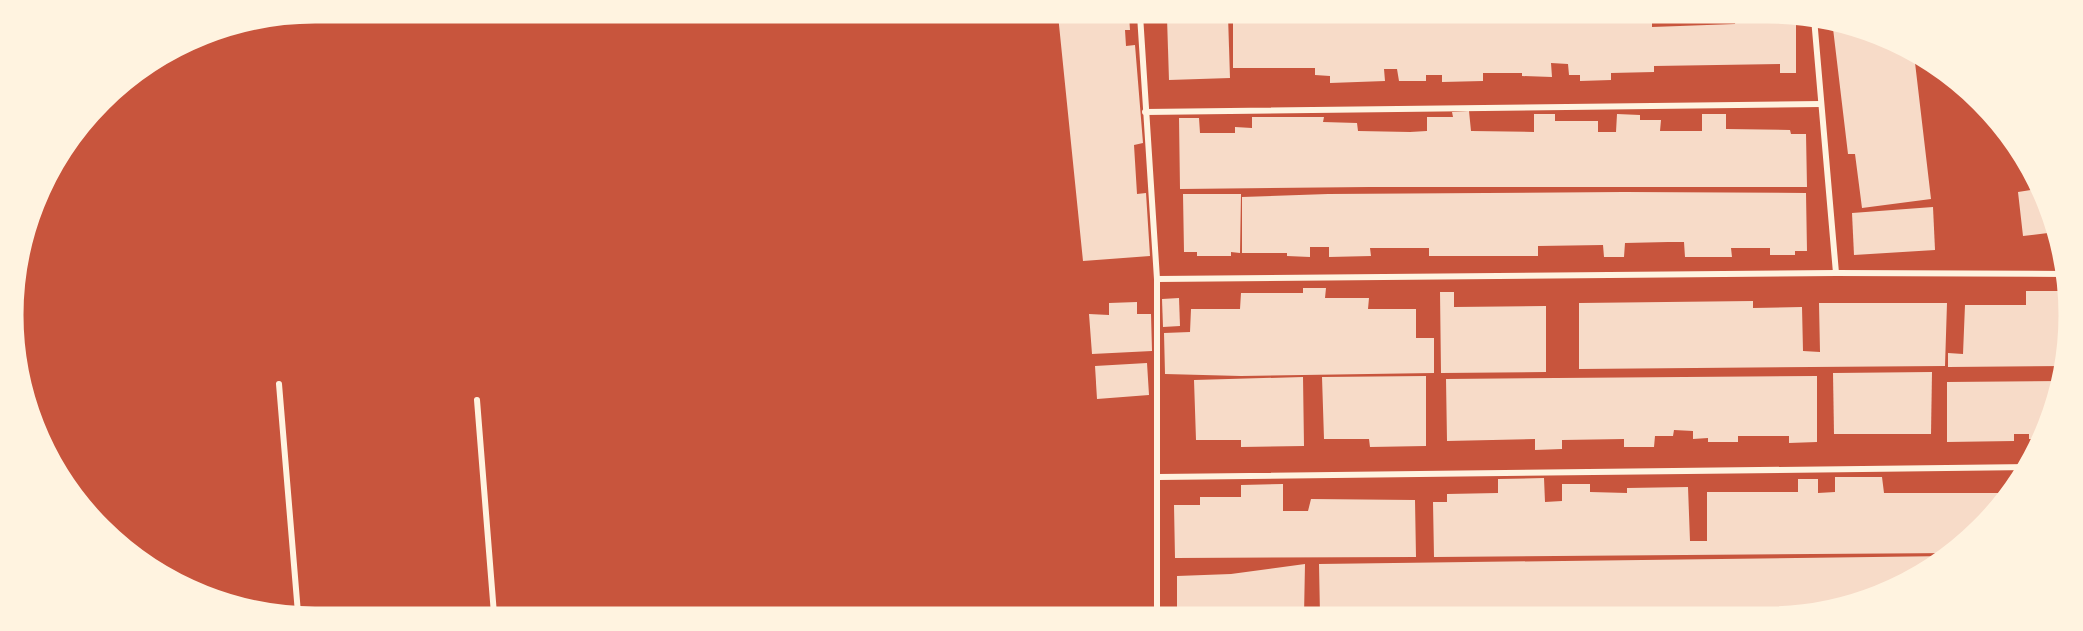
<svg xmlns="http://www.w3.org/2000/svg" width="2083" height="631" viewBox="0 0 2083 631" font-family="Mulish,sans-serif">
<rect width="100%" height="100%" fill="#c8553d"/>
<g fill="#f7dbc8">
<path d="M 1058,15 L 1129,15 L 1130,30 L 1125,30 L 1126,46 L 1135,45 L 1143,143 L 1134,145 L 1137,194 L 1146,193 L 1150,256 L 1083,261 Z"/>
<path d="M 1228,16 L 1230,78 L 1169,80 L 1167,18 Z"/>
<path d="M 1277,16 L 1652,17 L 1652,27 L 1735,24 L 1736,18 L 1796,18 L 1796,73 L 1780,73 L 1780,64 L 1654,66 L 1654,72 L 1611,73 L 1611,80 L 1580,81 L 1580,75 L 1569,75 L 1568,64 L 1551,63 L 1552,77 L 1522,76 L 1522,73 L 1483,73 L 1483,81 L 1442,82 L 1442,75 L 1426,75 L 1426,81 L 1399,81 L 1397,69 L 1384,69 L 1385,81 L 1330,83 L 1330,76 L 1315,75 L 1315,68 L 1233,68 L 1233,17 Z"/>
<path d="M 1832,20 L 1914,54 L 1931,199 L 1862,208 L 1855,154 L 1848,154 Z"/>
<path d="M 1469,111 L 1471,131 L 1534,132 L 1534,114 L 1555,114 L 1555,121 L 1598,121 L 1598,132 L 1616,132 L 1617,114 L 1640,115 L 1640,120 L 1661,120 L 1660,131 L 1702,131 L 1702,114 L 1726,114 L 1726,129 L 1790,130 L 1791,134 L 1806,134 L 1807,187 L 1369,187 L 1180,189 L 1179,118 L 1199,118 L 1200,133 L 1235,133 L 1235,127 L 1252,128 L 1252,117 L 1324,117 L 1323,122 L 1357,123 L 1358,131 L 1410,132 L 1427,131 L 1427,117 L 1453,117 L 1452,112 Z"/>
<path d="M 2037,189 L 2051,223 L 2056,234 L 2050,235 L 2048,233 L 2023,236 L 2018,192 Z"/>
<path d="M 1624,192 L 1806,193 L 1807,251 L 1795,251 L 1795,255 L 1770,255 L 1770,248 L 1731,248 L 1732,257 L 1685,257 L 1684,242 L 1668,242 L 1625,243 L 1624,257 L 1604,257 L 1603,245 L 1538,246 L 1538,256 L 1429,256 L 1429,248 L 1370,248 L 1371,256 L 1329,257 L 1329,247 L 1310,247 L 1310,257 L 1287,256 L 1287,253 L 1242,253 L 1242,197 L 1328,194 Z"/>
<path d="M 1183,194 L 1241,194 L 1240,253 L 1231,252 L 1231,256 L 1197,256 L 1197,252 L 1184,252 Z"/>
<path d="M 1933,207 L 1935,250 L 1854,255 L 1852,213 Z"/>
<path d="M 1303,288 L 1326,288 L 1325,298 L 1369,298 L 1368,309 L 1416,309 L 1416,338 L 1434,338 L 1434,373 L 1241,376 L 1165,374 L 1164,333 L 1190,332 L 1191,309 L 1240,309 L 1241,293 L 1303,293 Z"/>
<path d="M 2026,291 L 2062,291 L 2062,297 L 2065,297 L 2065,366 L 1948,367 L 1948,353 L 1963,354 L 1965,305 L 2026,305 Z"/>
<path d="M 1440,292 L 1454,292 L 1454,307 L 1546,306 L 1546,372 L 1441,373 Z"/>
<path d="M 1179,298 L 1180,326 L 1163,327 L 1162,299 Z"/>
<path d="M 1753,301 L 1753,308 L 1802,307 L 1803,351 L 1820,352 L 1819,303 L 1947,303 L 1945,366 L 1579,369 L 1579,303 Z"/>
<path d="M 1137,302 L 1137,314 L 1151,314 L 1152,351 L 1092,354 L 1089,314 L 1109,315 L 1109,303 Z"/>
<path d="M 1147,363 L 1149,395 L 1097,399 L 1095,366 Z"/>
<path d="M 1932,372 L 1931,434 L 1834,434 L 1833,373 Z"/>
<path d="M 1426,376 L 1426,446 L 1370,447 L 1369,439 L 1324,439 L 1322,377 Z"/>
<path d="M 1817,376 L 1817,442 L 1789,443 L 1789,436 L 1738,436 L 1738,442 L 1708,442 L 1708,438 L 1693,439 L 1693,431 L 1674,430 L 1673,436 L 1655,436 L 1654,447 L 1624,447 L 1624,439 L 1562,440 L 1562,449 L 1535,450 L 1535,439 L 1447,441 L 1446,379 Z"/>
<path d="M 1303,377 L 1304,446 L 1241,447 L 1241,440 L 1196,440 L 1194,380 Z"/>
<path d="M 2063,381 L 2041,439 L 2029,439 L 2029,434 L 2014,434 L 2014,441 L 1947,442 L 1947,382 Z"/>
<path d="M 1835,477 L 1882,477 L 1884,493 L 2010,493 L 1968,543 L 1954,553 L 1434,557 L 1433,502 L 1447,502 L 1447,494 L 1498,493 L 1498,479 L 1544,478 L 1545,502 L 1562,501 L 1562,484 L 1590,484 L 1590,492 L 1627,493 L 1627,488 L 1688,487 L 1690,541 L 1707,541 L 1707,492 L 1798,492 L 1798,479 L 1818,479 L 1818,493 L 1835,492 Z"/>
<path d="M 1283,484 L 1283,511 L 1308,511 L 1311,499 L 1415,500 L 1416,557 L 1175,558 L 1174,505 L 1200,505 L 1200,497 L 1241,497 L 1241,485 Z"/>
<path d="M 1949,556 L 1901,588 L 1807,616 L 1672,615 L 1672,616 L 1580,616 L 1579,611 L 1560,611 L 1560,616 L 1320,615 L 1319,564 Z"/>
<path d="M 1305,564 L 1304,615 L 1177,615 L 1177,576 L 1231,574 Z"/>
</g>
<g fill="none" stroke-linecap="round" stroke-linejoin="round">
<g stroke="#fff3e0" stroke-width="6">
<path d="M 1140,15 L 1157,279 L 1157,615"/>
<path d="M 1814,18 L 1836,273"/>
<path d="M 1145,112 L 1821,104"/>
<path d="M 1157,279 L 1836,273 L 2065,274"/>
<path d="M 279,384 L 298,613"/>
<path d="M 477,400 L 494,614"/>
<path d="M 1158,477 L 2031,467"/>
</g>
</g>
<path d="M0 0H2083V631H0ZM315 22H1767A293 293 0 0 1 2060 315V315A293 293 0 0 1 1767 608H315A293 293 0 0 1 22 315V315A293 293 0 0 1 315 22Z" fill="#fff3e0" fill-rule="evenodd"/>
<path fill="none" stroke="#fff3e0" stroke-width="3" d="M315 22H1767A293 293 0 0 1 2060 315V315A293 293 0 0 1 1767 608H315A293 293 0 0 1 22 315V315A293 293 0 0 1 315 22Z"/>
</svg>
